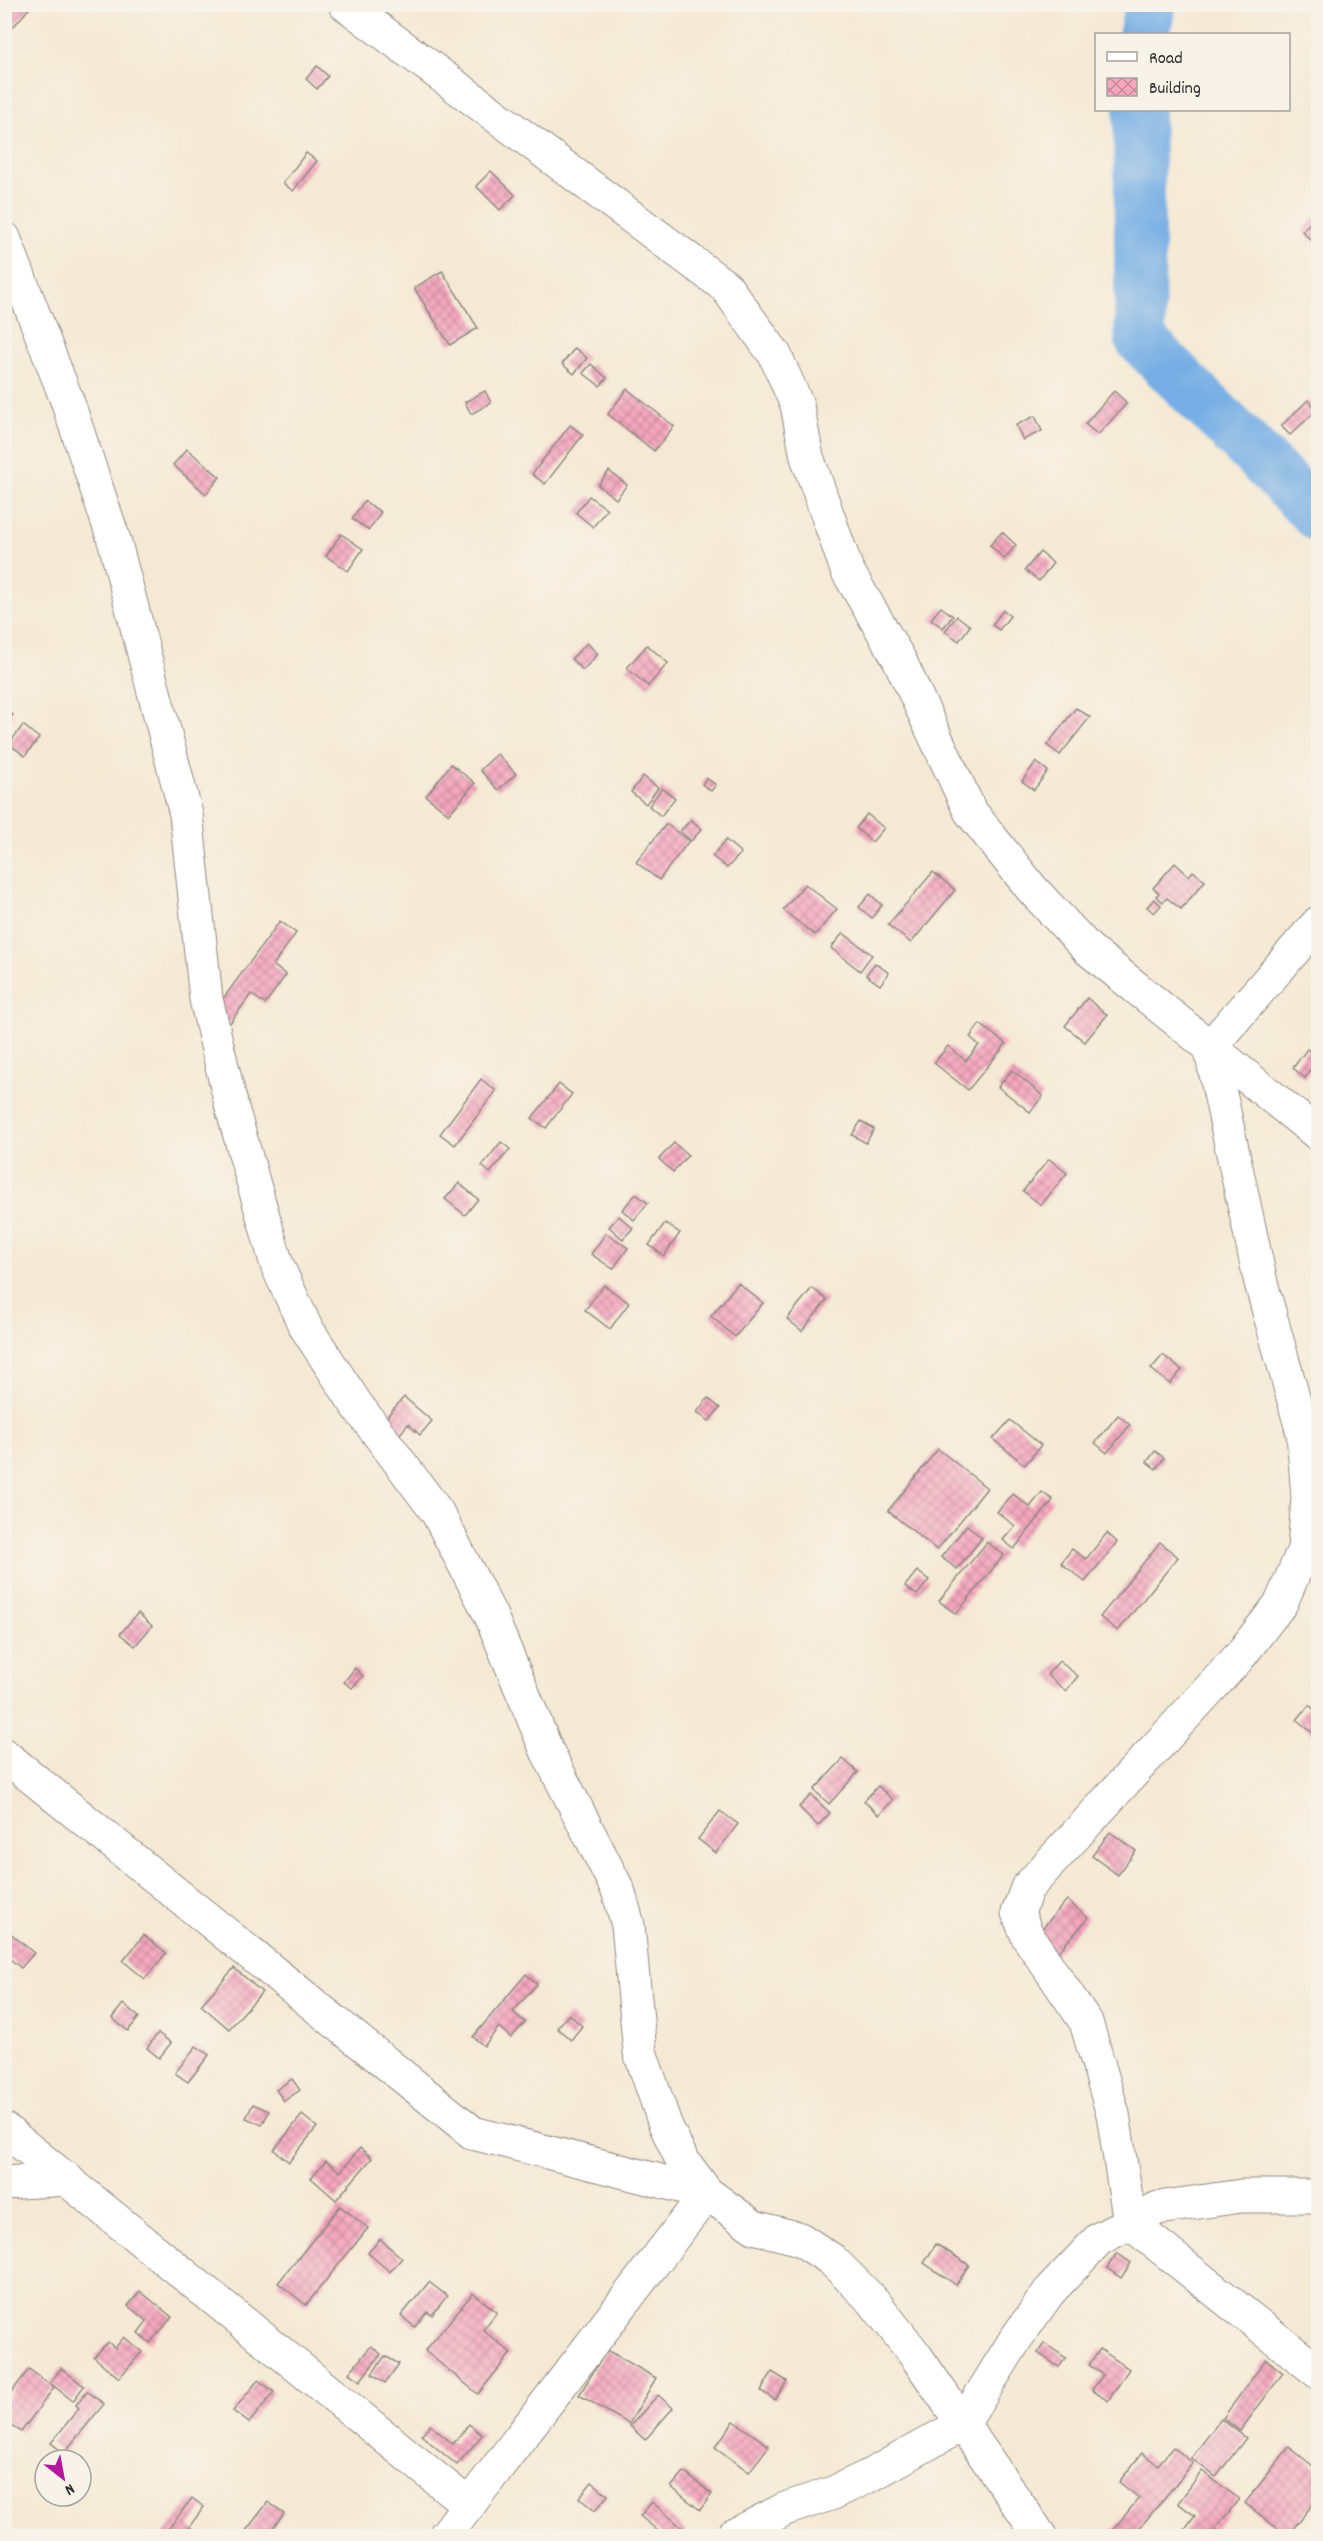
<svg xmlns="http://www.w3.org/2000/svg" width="1323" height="2541" viewBox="0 0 1323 2541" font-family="Dekko,sans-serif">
<defs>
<pattern id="building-cross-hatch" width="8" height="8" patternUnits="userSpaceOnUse" patternTransform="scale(1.5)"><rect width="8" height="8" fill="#f6a7c0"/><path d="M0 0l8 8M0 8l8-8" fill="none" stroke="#c7889c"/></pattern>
</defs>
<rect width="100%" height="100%" fill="#f7f3e8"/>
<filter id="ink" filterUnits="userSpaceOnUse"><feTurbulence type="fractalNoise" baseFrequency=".0167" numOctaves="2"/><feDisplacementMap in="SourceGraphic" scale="12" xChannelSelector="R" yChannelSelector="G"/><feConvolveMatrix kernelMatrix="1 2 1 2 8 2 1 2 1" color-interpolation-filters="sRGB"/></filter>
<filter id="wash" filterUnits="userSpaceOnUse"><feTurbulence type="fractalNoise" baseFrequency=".008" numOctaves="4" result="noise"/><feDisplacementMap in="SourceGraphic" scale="24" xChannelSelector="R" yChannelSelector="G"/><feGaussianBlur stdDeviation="1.35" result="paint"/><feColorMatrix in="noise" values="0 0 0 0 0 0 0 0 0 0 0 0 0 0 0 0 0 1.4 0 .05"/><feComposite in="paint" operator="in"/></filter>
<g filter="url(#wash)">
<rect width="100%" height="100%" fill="#f4e9d4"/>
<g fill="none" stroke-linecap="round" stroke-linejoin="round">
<g stroke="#75ade4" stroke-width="51">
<path d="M 1144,34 L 1151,4"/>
<path d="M 1139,110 L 1140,339 L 1318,516"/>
</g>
</g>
<g id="blocks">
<g fill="url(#building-cross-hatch)">
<path d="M 12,4 L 33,4 L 14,26 L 4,17 L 4,13 Z"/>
<path d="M 317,66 L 328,76 L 317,89 L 306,79 Z"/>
<path d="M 306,153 L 317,161 L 293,191 L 283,183 Z"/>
<path d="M 491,171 L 515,195 L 500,210 L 476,186 Z"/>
<path d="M 1315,218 L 1318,221 L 1318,234 L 1312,241 L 1302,231 Z"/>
<path d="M 442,271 L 478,328 L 450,345 L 414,288 Z"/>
<path d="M 575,348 L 587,358 L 574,374 L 562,364 Z"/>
<path d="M 591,364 L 607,378 L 600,386 L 583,373 Z"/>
<path d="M 627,389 L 674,426 L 654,451 L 608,414 Z"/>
<path d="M 485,391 L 491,403 L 471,414 L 465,402 Z"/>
<path d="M 1114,391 L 1127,403 L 1098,435 L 1085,424 Z"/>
<path d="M 1308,400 L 1317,410 L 1290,435 L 1281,426 Z"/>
<path d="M 1035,416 L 1042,431 L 1023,440 L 1016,425 Z"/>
<path d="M 570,425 L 583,435 L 545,484 L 532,474 Z"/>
<path d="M 187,449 L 220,477 L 206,494 L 173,465 Z"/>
<path d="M 609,471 L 627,485 L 616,499 L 598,485 Z"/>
<path d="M 589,496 L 607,509 L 593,527 L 576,513 Z"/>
<path d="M 364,501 L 381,512 L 369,530 L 352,519 Z"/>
<path d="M 1002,532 L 1016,545 L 1004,559 L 990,545 Z"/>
<path d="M 341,534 L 363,549 L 348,571 L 326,556 Z"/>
<path d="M 1040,552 L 1053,563 L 1039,581 L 1025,570 Z"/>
<path d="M 941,607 L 953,616 L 943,628 L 931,619 Z"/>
<path d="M 1003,610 L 1010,616 L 999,630 L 992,625 Z"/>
<path d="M 957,616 L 970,626 L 959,641 L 945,631 Z"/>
<path d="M 587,643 L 598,654 L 583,670 L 571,659 Z"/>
<path d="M 647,645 L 668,663 L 648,686 L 627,668 Z"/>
<path d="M 4,708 L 13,715 L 4,724 Z"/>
<path d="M 1076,708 L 1090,717 L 1060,755 L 1047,745 Z"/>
<path d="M 23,725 L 39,738 L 25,756 L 9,744 Z"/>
<path d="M 497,754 L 516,774 L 498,790 L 480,770 Z"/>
<path d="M 1036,762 L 1048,771 L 1034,790 L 1022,781 Z"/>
<path d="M 451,764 L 475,783 L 449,814 L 426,796 Z"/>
<path d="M 643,776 L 658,788 L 646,804 L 631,792 Z"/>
<path d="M 706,778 L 716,785 L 711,791 L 702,784 Z"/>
<path d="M 662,788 L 675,798 L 661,816 L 649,806 Z"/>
<path d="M 867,814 L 884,828 L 872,842 L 856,828 Z"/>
<path d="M 691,820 L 702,829 L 691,841 L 680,831 Z"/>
<path d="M 666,824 L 689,841 L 659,880 L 636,862 Z"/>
<path d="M 726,840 L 741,853 L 727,868 L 712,856 Z"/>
<path d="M 1175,863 L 1189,876 L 1193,871 L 1205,881 L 1181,909 L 1167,898 L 1163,902 L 1156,896 L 1159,893 L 1153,888 Z"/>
<path d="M 933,872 L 955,890 L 911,943 L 888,925 Z"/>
<path d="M 805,884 L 837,909 L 815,935 L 783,910 Z"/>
<path d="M 870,894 L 882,905 L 872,918 L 859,907 Z"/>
<path d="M 1154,899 L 1161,905 L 1154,913 L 1147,907 Z"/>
<path d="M 280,921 L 296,933 L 273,965 L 286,975 L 265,1004 L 251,994 L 230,1023 L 214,1011 Z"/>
<path d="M 843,933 L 872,955 L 860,971 L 831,948 Z"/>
<path d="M 875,963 L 889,973 L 880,985 L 866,975 Z"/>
<path d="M 1087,998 L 1107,1015 L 1085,1042 L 1065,1026 Z"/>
<path d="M 980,1024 L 1006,1044 L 968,1090 L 934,1063 L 948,1046 L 966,1061 L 979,1045 L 970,1037 Z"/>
<path d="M 1307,1049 L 1318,1059 L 1305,1078 L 1293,1068 Z"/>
<path d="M 1012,1070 L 1043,1096 L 1030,1112 L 998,1087 Z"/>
<path d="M 481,1079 L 496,1091 L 455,1145 L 440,1134 Z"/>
<path d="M 559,1084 L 572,1094 L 546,1128 L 532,1118 Z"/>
<path d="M 861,1121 L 874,1129 L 866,1143 L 852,1135 Z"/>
<path d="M 501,1142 L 510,1149 L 490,1173 L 482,1166 Z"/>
<path d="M 674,1143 L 688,1155 L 673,1172 L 659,1159 Z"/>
<path d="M 1049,1159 L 1067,1173 L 1041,1205 L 1023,1191 Z"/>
<path d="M 459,1183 L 478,1199 L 465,1215 L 445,1199 Z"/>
<path d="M 636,1194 L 648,1203 L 634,1220 L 622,1210 Z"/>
<path d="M 619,1216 L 633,1228 L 623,1239 L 609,1227 Z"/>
<path d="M 665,1223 L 680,1233 L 664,1256 L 649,1245 Z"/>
<path d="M 606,1233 L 628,1248 L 613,1269 L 591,1254 Z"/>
<path d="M 738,1283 L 763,1303 L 735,1337 L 711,1316 Z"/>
<path d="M 604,1285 L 629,1303 L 610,1329 L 585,1310 Z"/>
<path d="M 812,1288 L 827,1300 L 802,1331 L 787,1319 Z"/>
<path d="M 1163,1355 L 1182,1370 L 1170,1384 L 1151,1369 Z"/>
<path d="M 404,1397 L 432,1421 L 420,1435 L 408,1424 L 393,1443 L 376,1429 Z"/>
<path d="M 708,1398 L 720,1408 L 709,1421 L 697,1412 Z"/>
<path d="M 1118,1415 L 1130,1425 L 1107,1453 L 1095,1443 Z"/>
<path d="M 1010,1420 L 1041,1445 L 1025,1465 L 993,1439 Z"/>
<path d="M 938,1449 L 987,1488 L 937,1550 L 888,1511 Z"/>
<path d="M 1155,1451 L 1164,1458 L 1156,1469 L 1147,1462 Z"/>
<path d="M 1042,1492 L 1053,1500 L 1014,1549 L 1003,1540 L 1015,1526 L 997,1512 L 1013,1494 L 1030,1507 Z"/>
<path d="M 967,1525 L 982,1538 L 957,1569 L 941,1557 Z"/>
<path d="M 1107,1533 L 1117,1542 L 1085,1582 L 1061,1563 L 1072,1549 L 1086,1559 Z"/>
<path d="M 987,1542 L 1004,1555 L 956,1614 L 939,1601 Z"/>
<path d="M 1160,1542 L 1178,1557 L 1118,1631 L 1100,1617 Z"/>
<path d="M 917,1571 L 929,1580 L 917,1595 L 905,1586 Z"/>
<path d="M 138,1613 L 152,1626 L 135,1646 L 120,1634 Z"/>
<path d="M 1059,1661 L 1078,1676 L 1066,1691 L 1047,1675 Z"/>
<path d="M 355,1668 L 363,1676 L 352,1688 L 344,1682 Z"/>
<path d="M 1309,1705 L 1318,1713 L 1318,1731 L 1315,1735 L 1297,1720 Z"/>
<path d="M 843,1759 L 858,1772 L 829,1804 L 814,1790 Z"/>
<path d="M 878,1786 L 893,1800 L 879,1815 L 864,1801 Z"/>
<path d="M 811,1795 L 830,1813 L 818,1826 L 799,1807 Z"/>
<path d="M 720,1811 L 738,1824 L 716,1853 L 698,1839 Z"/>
<path d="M 1110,1832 L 1136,1851 L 1118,1875 L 1092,1856 Z"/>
<path d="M 1067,1900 L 1088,1918 L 1054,1957 L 1033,1939 Z"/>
<path d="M 4,1928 L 34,1953 L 21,1968 L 4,1954 Z"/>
<path d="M 144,1935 L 166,1953 L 145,1979 L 123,1961 Z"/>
<path d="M 234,1968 L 262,1992 L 229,2029 L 201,2005 Z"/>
<path d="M 526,1974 L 537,1984 L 513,2012 L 525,2022 L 511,2038 L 499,2027 L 484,2046 L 473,2037 Z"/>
<path d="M 123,2004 L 139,2017 L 128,2031 L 112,2018 Z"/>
<path d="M 569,2014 L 582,2026 L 571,2040 L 557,2028 Z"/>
<path d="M 158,2033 L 171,2043 L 159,2058 L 147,2048 Z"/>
<path d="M 196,2046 L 209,2055 L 188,2082 L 175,2073 Z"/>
<path d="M 292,2079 L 300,2090 L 284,2101 L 276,2090 Z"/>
<path d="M 253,2104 L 269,2111 L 262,2125 L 246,2118 Z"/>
<path d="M 302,2115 L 317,2127 L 289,2162 L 274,2150 Z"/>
<path d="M 360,2148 L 372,2158 L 336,2200 L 311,2178 L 326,2161 L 340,2172 Z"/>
<path d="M 340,2206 L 368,2228 L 306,2305 L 278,2283 Z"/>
<path d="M 380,2239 L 402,2258 L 390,2272 L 368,2253 Z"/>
<path d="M 936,2244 L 969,2265 L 956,2285 L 924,2263 Z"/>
<path d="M 1117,2253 L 1131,2263 L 1121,2278 L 1107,2268 Z"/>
<path d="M 429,2282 L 447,2296 L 432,2315 L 427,2312 L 415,2327 L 401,2316 Z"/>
<path d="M 140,2291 L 172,2317 L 150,2343 L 138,2333 L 147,2321 L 128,2306 Z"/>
<path d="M 473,2293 L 497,2312 L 483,2330 L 511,2353 L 478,2394 L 425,2351 Z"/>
<path d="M 124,2337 L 142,2352 L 119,2378 L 94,2357 L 108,2342 L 115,2348 Z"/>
<path d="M 1044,2343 L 1066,2358 L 1059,2367 L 1038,2353 Z"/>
<path d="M 371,2346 L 381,2354 L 360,2381 L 349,2373 Z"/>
<path d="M 1100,2349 L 1129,2369 L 1108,2401 L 1092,2390 L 1103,2375 L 1089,2365 Z"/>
<path d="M 607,2350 L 656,2378 L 629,2424 L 579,2395 Z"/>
<path d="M 385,2356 L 399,2364 L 385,2383 L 372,2374 Z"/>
<path d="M 1266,2359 L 1283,2373 L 1240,2431 L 1223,2418 Z"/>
<path d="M 61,2368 L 84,2386 L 73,2401 L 50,2383 Z"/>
<path d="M 29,2369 L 54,2388 L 21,2432 L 5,2420 L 5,2401 Z"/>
<path d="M 772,2372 L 787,2381 L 775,2400 L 761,2391 Z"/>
<path d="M 258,2380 L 274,2392 L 249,2423 L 233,2411 Z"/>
<path d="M 87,2391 L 104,2404 L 64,2453 L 51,2443 L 79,2408 L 76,2405 Z"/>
<path d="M 658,2395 L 673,2408 L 645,2440 L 630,2426 Z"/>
<path d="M 1221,2419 L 1246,2438 L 1216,2477 L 1191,2458 Z"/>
<path d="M 734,2421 L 769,2446 L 749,2472 L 715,2447 Z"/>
<path d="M 469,2424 L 482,2435 L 457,2465 L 421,2435 L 430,2425 L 453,2444 Z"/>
<path d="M 1173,2447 L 1193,2463 L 1133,2536 L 1108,2536 L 1139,2498 L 1119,2482 L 1142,2453 L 1158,2465 Z"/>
<path d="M 1289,2447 L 1318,2470 L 1318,2498 L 1287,2536 L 1245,2503 Z"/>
<path d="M 1202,2471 L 1239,2499 L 1210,2536 L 1191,2536 L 1184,2531 L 1195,2516 L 1178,2503 Z"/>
<path d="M 684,2472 L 712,2494 L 700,2510 L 671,2487 Z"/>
<path d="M 592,2482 L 608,2495 L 595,2511 L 579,2498 Z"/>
<path d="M 192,2498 L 204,2507 L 189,2527 L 202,2536 L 163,2536 Z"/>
<path d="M 268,2502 L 284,2513 L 267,2536 L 242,2536 Z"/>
<path d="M 652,2502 L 687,2532 L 683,2536 L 664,2536 L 640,2516 Z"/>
</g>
</g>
</g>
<g filter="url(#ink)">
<use href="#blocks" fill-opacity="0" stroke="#908a80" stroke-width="1.5"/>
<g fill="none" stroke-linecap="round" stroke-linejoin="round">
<defs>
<g id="street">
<path d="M 345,4 L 726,287 L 775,355 L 797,405 L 807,457 L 847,570 L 899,659 L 970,811 L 1032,889 L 1088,949 L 1318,1134"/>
<path d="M 4,238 L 68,403 L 115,543 L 186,814 L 206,999 L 232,1108 L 277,1265 L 305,1326 L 356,1404 L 437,1512 L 490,1614 L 547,1751 L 618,1890 L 628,1925 L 640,2052 L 665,2124 L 681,2158 L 707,2193 L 754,2227 L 800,2239 L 832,2260 L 874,2302 L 916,2356 L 1040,2536"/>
<path d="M 1210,1047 L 1261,1283 L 1303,1433 L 1308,1498 L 1304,1549 L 1281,1603 L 1240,1656 L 1027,1888 L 1018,1913 L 1028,1937 L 1086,2022 L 1113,2114 L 1130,2223 L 1318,2372"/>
<path d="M 1210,1047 L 1318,923"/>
<path d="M 4,1755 L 473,2133 L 707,2193 L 445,2536"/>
<path d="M 4,2129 L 469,2505"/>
<path d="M 4,2183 L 67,2179"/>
<path d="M 733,2536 L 785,2509 L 833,2493 L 871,2475 L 963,2424 L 1015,2340 L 1049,2292 L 1099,2239 L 1158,2208 L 1241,2196 L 1318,2196"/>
</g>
</defs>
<use href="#street" stroke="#908a80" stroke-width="35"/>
<use href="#street" stroke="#fff" stroke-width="33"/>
</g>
</g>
<rect width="1323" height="2541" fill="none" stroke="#f7f3e8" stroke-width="24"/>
<rect x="1095" y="33" width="195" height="78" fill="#f7f3e8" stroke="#a5a39c" stroke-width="1.5"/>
<rect x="1107" y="52" width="30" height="9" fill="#ffffff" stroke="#a5a39c" stroke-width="1.5"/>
<text x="1149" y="63" font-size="18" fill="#2b2b2b">Road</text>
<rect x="1107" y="78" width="30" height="18" fill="url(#building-cross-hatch)" stroke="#a5a39c" stroke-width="1.5"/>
<text x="1149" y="93" font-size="18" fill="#2b2b2b">Building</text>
<g transform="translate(63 2478) rotate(149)"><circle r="28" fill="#f7f3e8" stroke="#a5a39c" stroke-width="1.5"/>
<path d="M0-4.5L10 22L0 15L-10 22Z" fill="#b5179e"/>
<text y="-9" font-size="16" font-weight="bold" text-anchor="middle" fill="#2b2b2b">N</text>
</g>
</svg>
